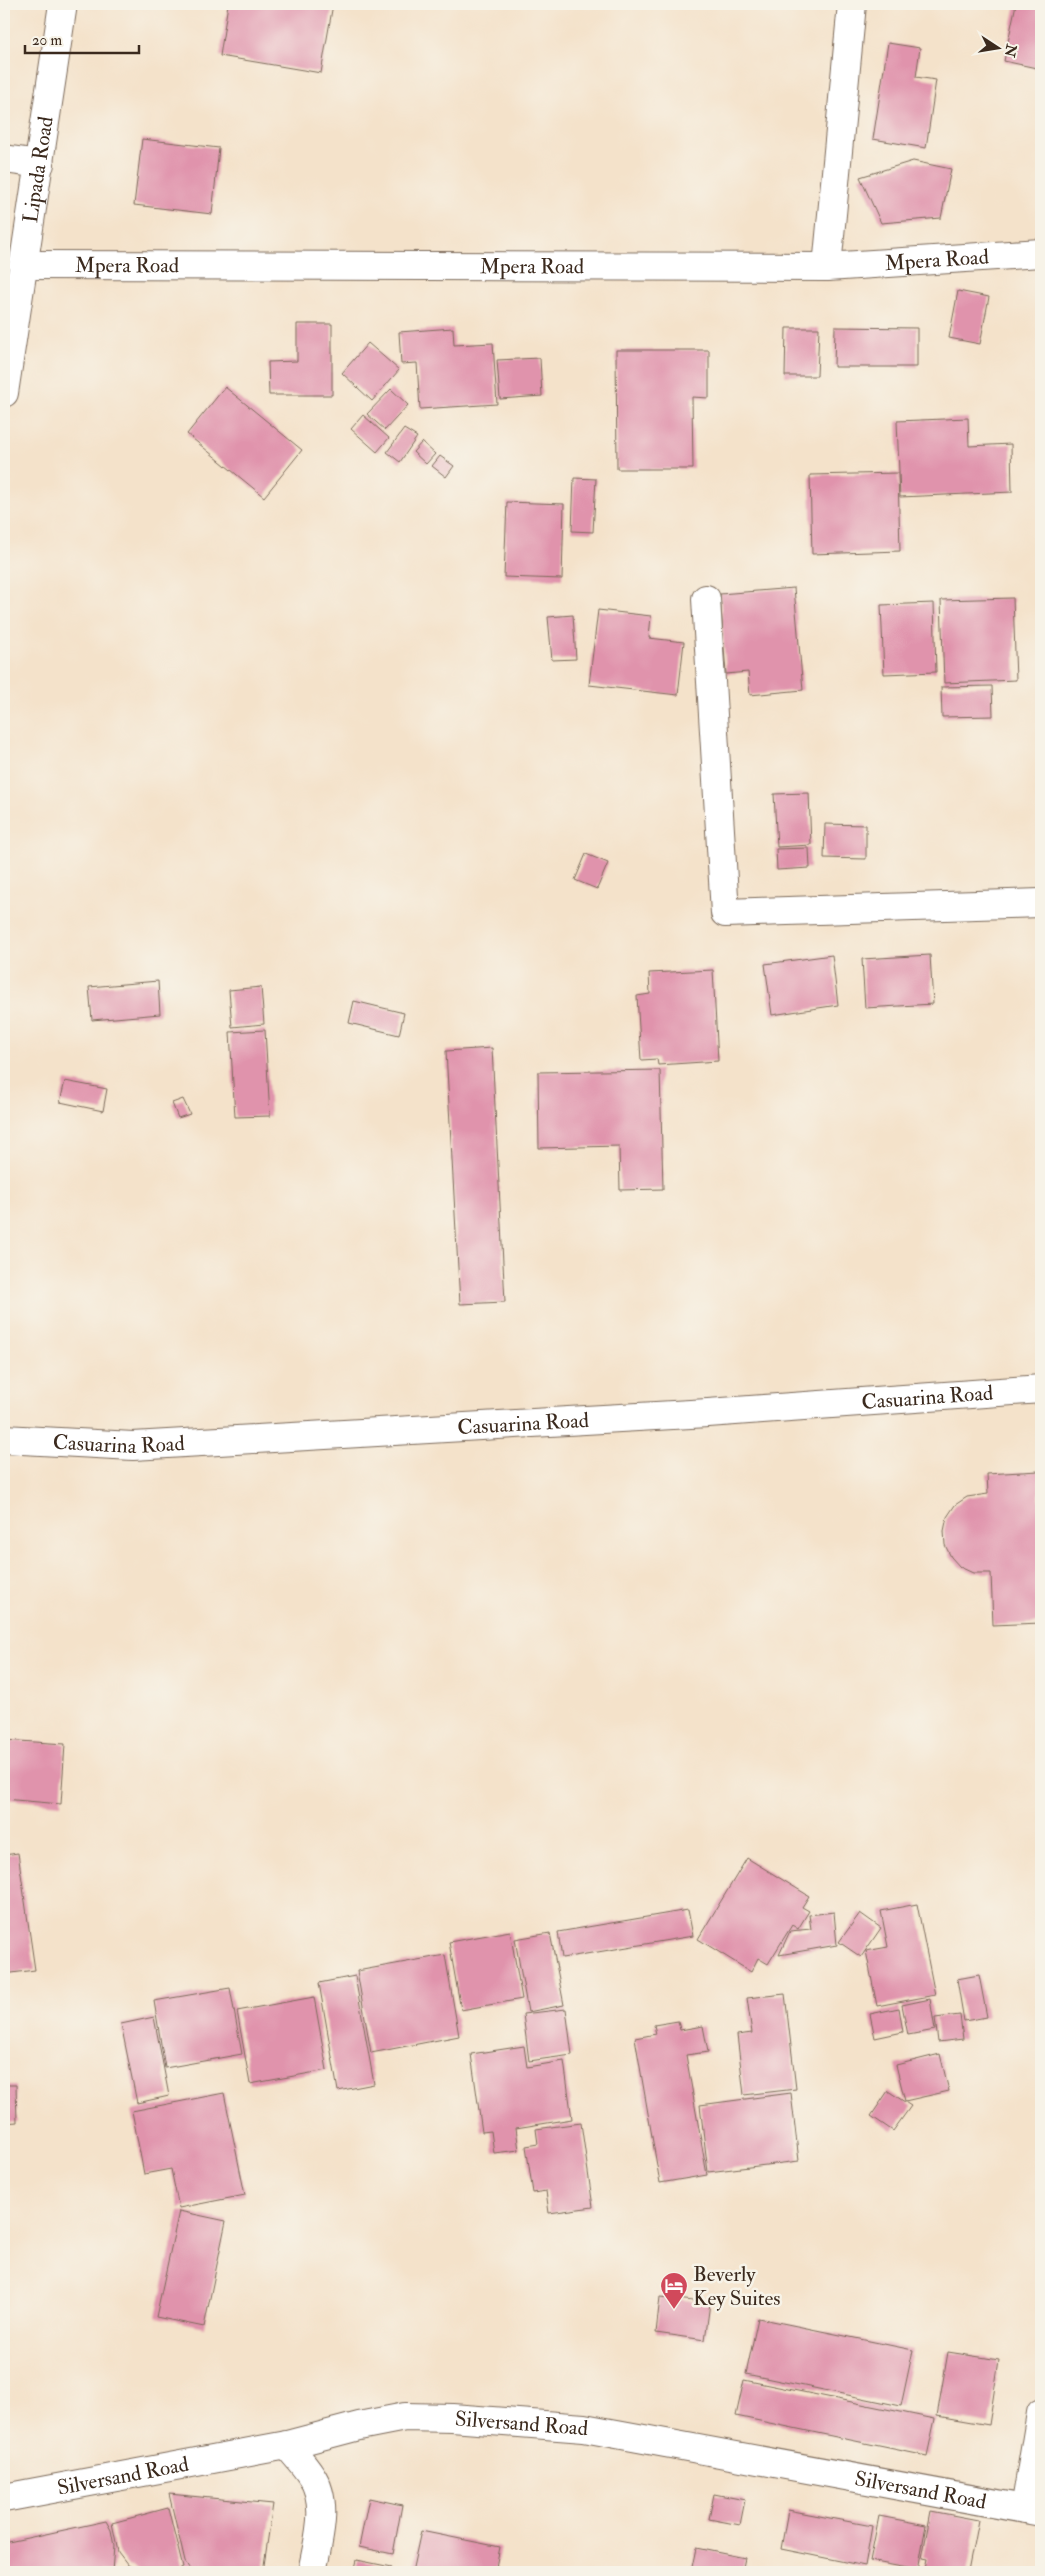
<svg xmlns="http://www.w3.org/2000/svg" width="1045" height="2576" viewBox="0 0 1045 2576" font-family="'IM FELL Double Pica',serif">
<rect width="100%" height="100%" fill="#f7f3e8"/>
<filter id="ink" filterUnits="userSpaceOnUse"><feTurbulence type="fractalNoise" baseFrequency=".02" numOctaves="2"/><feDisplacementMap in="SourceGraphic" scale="10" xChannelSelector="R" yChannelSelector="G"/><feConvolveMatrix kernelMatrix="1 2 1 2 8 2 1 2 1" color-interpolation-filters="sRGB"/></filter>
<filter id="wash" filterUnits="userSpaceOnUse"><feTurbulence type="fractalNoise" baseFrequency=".0096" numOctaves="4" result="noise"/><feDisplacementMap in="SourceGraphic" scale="20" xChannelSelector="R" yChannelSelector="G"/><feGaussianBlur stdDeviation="1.12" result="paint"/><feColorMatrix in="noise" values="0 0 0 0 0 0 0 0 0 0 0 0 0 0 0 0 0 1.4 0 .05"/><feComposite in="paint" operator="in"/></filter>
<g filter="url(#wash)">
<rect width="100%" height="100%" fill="#f4e2ca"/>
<g id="blocks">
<g fill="#e093ac">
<path d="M 228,4 L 333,4 L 321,73 L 220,56 Z"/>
<path d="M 1016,4 L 1041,4 L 1041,69 L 1004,61 Z"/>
<path d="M 888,43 L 920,48 L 916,77 L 936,80 L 926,148 L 873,139 Z"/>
<path d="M 142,139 L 219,148 L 212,214 L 134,205 Z"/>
<path d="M 913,161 L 951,169 L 941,218 L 881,223 L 860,177 Z"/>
<path d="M 958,291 L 989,297 L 980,344 L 949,338 Z"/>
<path d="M 297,324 L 332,324 L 332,395 L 269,395 L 268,362 L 297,361 Z"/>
<path d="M 835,327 L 917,328 L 917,367 L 834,367 Z"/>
<path d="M 453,328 L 454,345 L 493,343 L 497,404 L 420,409 L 417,363 L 401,364 L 399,332 Z"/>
<path d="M 786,328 L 819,328 L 817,376 L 785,376 Z"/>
<path d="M 368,343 L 399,370 L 372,401 L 342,373 Z"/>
<path d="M 616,350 L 709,350 L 709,398 L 692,397 L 693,469 L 617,469 Z"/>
<path d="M 540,358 L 542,396 L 500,399 L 497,360 Z"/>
<path d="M 225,387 L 302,450 L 264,497 L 187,434 Z"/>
<path d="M 391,389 L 408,405 L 385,430 L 367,414 Z"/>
<path d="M 363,415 L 389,438 L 377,452 L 351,429 Z"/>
<path d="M 968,418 L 969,446 L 1011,444 L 1012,492 L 900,497 L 897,421 Z"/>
<path d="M 404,429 L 417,437 L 400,462 L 387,452 Z"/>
<path d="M 422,442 L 435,454 L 426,464 L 413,452 Z"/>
<path d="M 440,456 L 454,466 L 446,477 L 432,466 Z"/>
<path d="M 898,473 L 900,551 L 812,554 L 810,475 Z"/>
<path d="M 574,478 L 596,479 L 593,532 L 572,531 Z"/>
<path d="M 507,502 L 564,504 L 562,579 L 504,577 Z"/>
<path d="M 794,588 L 803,690 L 750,695 L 748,672 L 726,674 L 720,594 Z"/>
<path d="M 1013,598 L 1016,680 L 944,683 L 941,600 Z"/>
<path d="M 934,603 L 936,672 L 884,674 L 881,605 Z"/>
<path d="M 598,610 L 651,616 L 649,638 L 684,642 L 678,695 L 589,685 Z"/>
<path d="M 573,615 L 576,659 L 552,660 L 548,617 Z"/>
<path d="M 992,686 L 993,716 L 942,717 L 941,687 Z"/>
<path d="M 809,793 L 811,845 L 777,847 L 774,794 Z"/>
<path d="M 825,824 L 866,825 L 866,859 L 824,858 Z"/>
<path d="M 809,848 L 810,868 L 777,870 L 776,849 Z"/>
<path d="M 586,854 L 608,863 L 597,889 L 575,880 Z"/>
<path d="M 832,955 L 838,1005 L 772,1015 L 765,964 Z"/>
<path d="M 930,955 L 933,1004 L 865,1008 L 862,959 Z"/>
<path d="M 713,970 L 718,1061 L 658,1065 L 657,1059 L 641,1060 L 637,996 L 650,994 L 649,973 Z"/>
<path d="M 158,981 L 160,1014 L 92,1020 L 89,987 Z"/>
<path d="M 261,987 L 264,1024 L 232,1027 L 229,990 Z"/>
<path d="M 354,1001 L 404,1013 L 399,1035 L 349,1023 Z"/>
<path d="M 265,1030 L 270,1116 L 235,1117 L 230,1032 Z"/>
<path d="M 492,1048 L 505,1302 L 460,1304 L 446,1051 Z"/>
<path d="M 660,1070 L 663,1189 L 620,1190 L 619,1146 L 539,1148 L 538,1072 Z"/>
<path d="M 65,1081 L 107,1089 L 103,1111 L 60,1102 Z"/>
<path d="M 183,1099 L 190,1114 L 178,1118 L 172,1103 Z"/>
<path d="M 1039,1471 L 1041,1623 L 993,1625 L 991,1573 L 973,1573 L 960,1567 L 951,1557 L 945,1545 L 944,1531 L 947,1517 L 955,1505 L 967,1497 L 988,1494 L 987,1474 Z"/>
<path d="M 4,1740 L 65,1744 L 61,1804 L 4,1799 Z"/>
<path d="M 18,1853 L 35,1970 L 4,1974 L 4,1855 Z"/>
<path d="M 747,1858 L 809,1896 L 802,1907 L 809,1911 L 798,1929 L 792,1925 L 768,1964 L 758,1958 L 751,1972 L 698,1939 Z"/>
<path d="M 917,1904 L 935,1995 L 877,2006 L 866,1951 L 888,1947 L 881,1911 Z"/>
<path d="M 688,1910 L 693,1936 L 562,1958 L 558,1932 Z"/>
<path d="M 834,1912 L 837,1945 L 779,1955 L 790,1931 L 811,1929 L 809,1915 Z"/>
<path d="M 860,1913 L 881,1928 L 861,1957 L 839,1942 Z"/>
<path d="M 510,1931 L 522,1999 L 461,2010 L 449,1942 Z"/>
<path d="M 550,1933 L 564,2005 L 528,2012 L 515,1939 Z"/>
<path d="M 445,1955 L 459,2036 L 371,2053 L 357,1971 Z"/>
<path d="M 979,1975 L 987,2017 L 964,2021 L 957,1979 Z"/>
<path d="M 355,1976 L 374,2084 L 338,2091 L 319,1983 Z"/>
<path d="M 230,1988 L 242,2054 L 165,2068 L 154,2001 Z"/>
<path d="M 785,1994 L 796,2089 L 744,2095 L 737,2035 L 752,2033 L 747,1998 Z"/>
<path d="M 314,1997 L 327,2070 L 250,2084 L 237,2011 Z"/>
<path d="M 930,1999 L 935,2030 L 908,2035 L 902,2005 Z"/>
<path d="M 899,2008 L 903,2032 L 875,2038 L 870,2014 Z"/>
<path d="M 566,2009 L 572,2055 L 529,2061 L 523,2014 Z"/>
<path d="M 960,2015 L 963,2039 L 938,2042 L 935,2018 Z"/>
<path d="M 154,2017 L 169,2096 L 137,2103 L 121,2024 Z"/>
<path d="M 678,2021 L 680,2030 L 703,2026 L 708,2052 L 686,2055 L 707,2175 L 660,2183 L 635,2038 L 656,2034 L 654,2025 Z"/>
<path d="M 524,2046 L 527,2067 L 564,2061 L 572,2119 L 516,2128 L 519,2150 L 494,2153 L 491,2131 L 482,2132 L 471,2054 Z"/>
<path d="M 940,2054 L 949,2091 L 905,2101 L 896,2065 Z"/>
<path d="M 4,2085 L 16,2085 L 17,2122 L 4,2123 Z"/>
<path d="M 888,2091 L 911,2106 L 893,2131 L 871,2116 Z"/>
<path d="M 224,2093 L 245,2195 L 179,2208 L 171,2169 L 144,2174 L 132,2111 Z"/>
<path d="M 791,2093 L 799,2161 L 708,2172 L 700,2105 Z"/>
<path d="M 581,2123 L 593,2207 L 549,2213 L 546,2191 L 533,2193 L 526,2146 L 538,2144 L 536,2129 Z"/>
<path d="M 179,2211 L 226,2221 L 204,2327 L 156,2317 Z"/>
<path d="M 660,2297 L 710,2303 L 705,2340 L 656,2333 Z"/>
<path d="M 758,2318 L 913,2350 L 901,2406 L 746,2374 Z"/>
<path d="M 948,2352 L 999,2360 L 989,2425 L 937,2416 Z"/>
<path d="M 744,2380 L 935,2419 L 927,2456 L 736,2416 Z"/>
<path d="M 169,2494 L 273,2504 L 263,2572 L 192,2572 L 185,2562 Z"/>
<path d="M 714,2494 L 745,2500 L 740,2525 L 709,2519 Z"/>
<path d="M 369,2498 L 402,2505 L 393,2554 L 359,2547 Z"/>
<path d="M 168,2508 L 183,2568 L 174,2572 L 141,2572 L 128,2565 L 118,2552 L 112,2523 Z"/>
<path d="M 788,2510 L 872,2526 L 865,2566 L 781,2549 Z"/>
<path d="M 931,2511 L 978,2520 L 968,2572 L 924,2572 L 927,2559 L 922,2558 Z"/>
<path d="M 879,2516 L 926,2525 L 918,2570 L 870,2561 Z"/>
<path d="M 106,2521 L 111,2530 L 114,2546 L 112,2572 L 4,2572 L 4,2543 Z"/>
<path d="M 421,2531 L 500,2547 L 495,2572 L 412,2572 Z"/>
<path d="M 696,2548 L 745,2558 L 742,2572 L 691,2572 Z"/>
<path d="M 357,2560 L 391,2567 L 390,2572 L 354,2572 Z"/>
</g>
</g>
</g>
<g filter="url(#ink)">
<use href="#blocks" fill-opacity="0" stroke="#7c6a5a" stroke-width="1"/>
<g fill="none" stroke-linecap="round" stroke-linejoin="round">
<defs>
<g id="minor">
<path d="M 4,159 L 40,164"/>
<path id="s1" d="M 23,265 L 827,267 L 1041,253"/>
<path d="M 827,267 L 852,4"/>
<path id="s2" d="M 4,393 L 63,4"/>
<path d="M 706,599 L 725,913 L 1041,903"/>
<path d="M 287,2445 C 295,2455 304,2464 311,2475 C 330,2503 318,2541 312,2572"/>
<path id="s3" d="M 4,2498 L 287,2445 L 359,2426 L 405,2417 L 452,2418 L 584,2428 L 1041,2512"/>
<path d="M 1025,2509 L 1041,2413"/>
</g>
<g id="tertiary">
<path id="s4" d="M 4,1439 L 133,1446 L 708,1413 L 1041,1389"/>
</g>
</defs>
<use href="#minor" stroke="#7c6a5a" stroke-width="30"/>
<use href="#tertiary" stroke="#7c6a5a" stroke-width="30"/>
<use href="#minor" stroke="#fff" stroke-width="28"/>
<use href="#tertiary" stroke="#fff" stroke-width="28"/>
</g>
</g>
<defs>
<symbol id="hotel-pin" viewBox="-11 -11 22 30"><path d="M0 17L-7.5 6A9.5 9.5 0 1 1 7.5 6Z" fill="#d1495b" stroke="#f7f3e8"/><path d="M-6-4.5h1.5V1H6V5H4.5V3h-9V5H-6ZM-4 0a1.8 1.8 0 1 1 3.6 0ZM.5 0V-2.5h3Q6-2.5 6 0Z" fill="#fff"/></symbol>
</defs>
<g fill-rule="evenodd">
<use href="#hotel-pin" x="658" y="2270" width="32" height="43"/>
</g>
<g text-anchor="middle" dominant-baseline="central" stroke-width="5" stroke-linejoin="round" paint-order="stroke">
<g font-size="21" fill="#3b2a1e" stroke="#f7f3e8">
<text stroke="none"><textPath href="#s2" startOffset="226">Lipada Road</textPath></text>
<text stroke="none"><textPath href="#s1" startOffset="914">Mpera Road</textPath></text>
<text stroke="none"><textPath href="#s1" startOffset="104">Mpera Road</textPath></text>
<text stroke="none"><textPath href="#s1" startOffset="509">Mpera Road</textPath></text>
<text stroke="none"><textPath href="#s4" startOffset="925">Casuarina Road</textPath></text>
<text stroke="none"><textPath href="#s4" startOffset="520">Casuarina Road</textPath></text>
<text stroke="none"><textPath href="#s4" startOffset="115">Casuarina Road</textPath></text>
<text stroke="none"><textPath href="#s3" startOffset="526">Silversand Road</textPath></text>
<text stroke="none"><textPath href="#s3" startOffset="121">Silversand Road</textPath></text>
<text stroke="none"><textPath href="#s3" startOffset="931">Silversand Road</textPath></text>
</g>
<g font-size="21" fill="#3b2a1e" stroke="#f7f3e8" text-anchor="start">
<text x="693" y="2274">Beverly<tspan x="693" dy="24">Key Suites</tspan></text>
</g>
</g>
<rect width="1045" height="2576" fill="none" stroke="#f7f3e8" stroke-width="20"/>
<g transform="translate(998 48) rotate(102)" stroke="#f7f3e8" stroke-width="4" paint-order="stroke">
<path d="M0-4L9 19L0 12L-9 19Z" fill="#3b2a1e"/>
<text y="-8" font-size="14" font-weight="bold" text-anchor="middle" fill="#3b2a1e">N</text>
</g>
<path d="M25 45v8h114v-8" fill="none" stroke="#3b2a1e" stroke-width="2.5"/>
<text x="32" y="45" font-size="15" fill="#3b2a1e" stroke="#f7f3e8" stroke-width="4" paint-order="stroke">20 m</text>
</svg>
